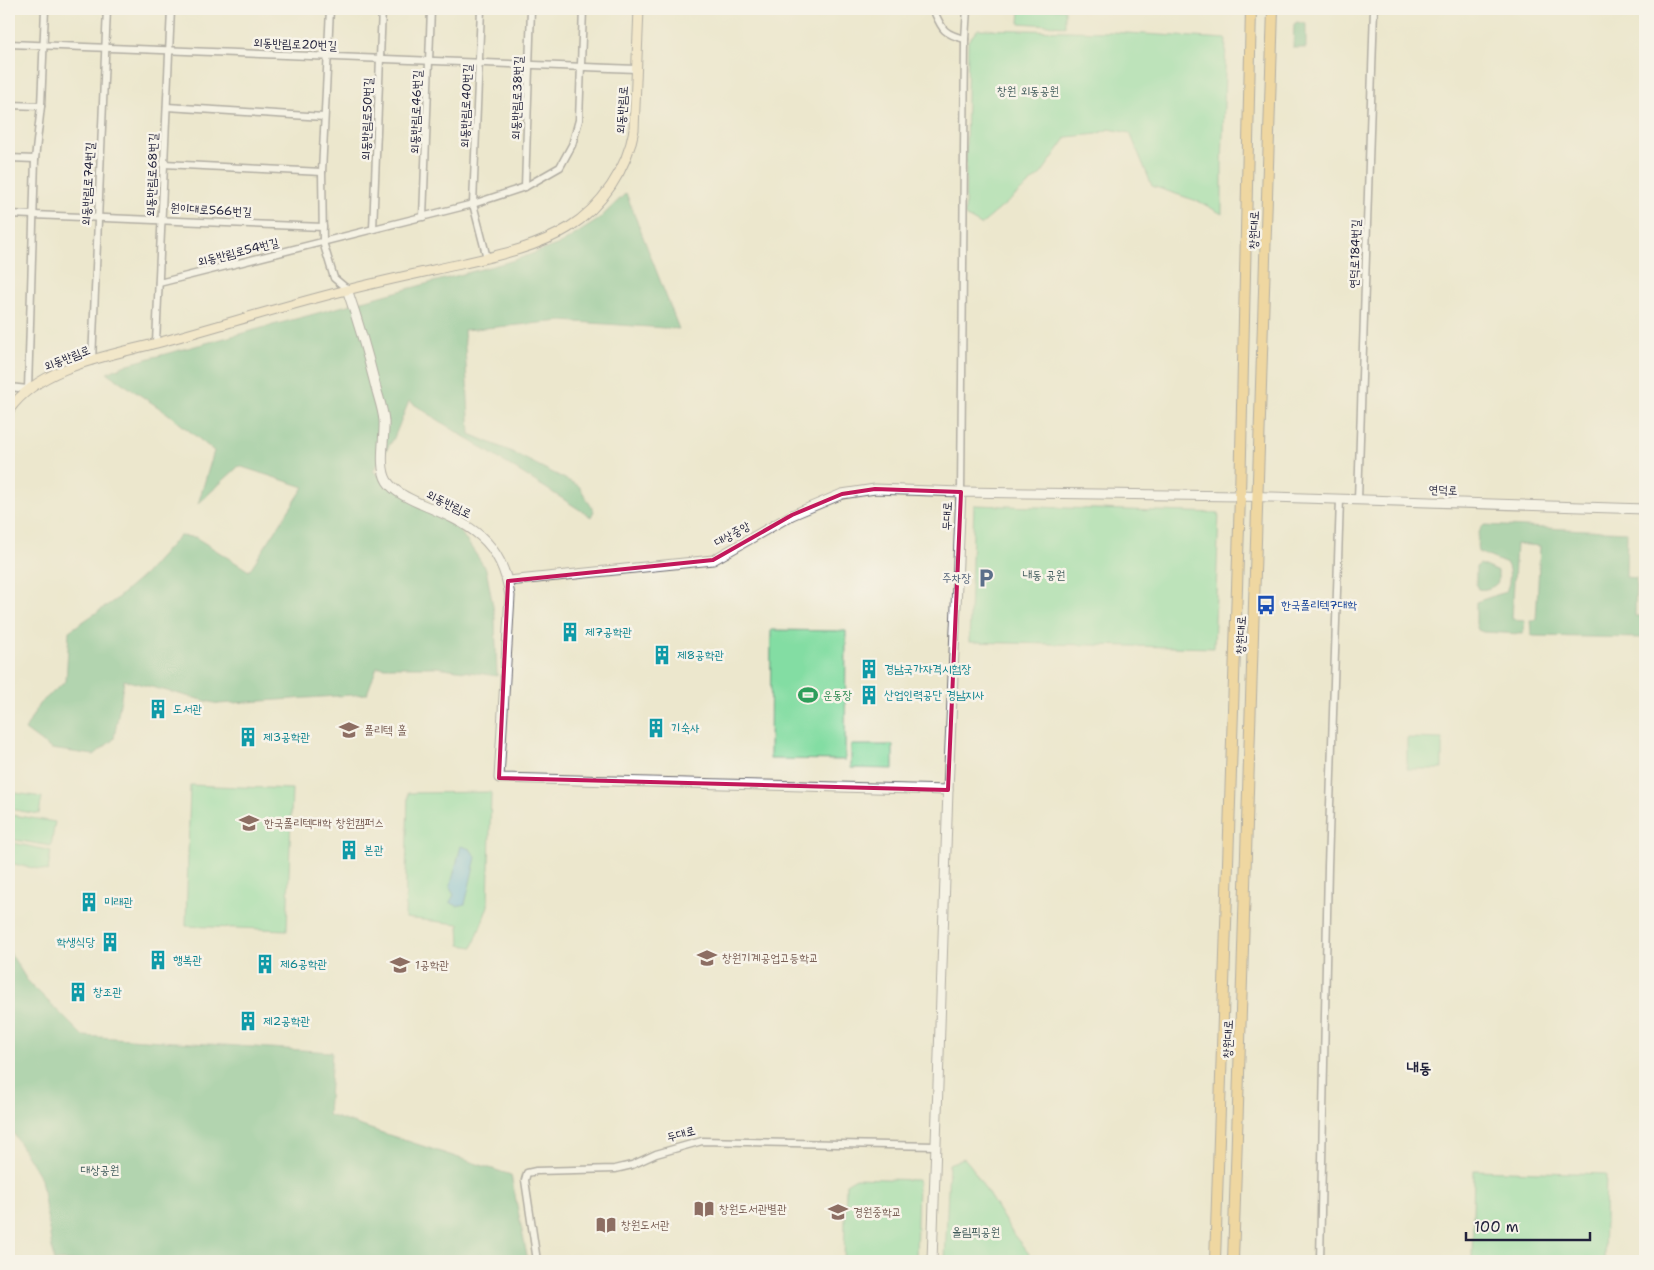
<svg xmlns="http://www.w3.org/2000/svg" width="1654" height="1270" viewBox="0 0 1654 1270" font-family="'Shantell Sans','Poor Story',sans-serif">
<rect width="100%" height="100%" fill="#f7f3e8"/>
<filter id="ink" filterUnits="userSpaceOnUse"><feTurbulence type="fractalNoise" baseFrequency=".02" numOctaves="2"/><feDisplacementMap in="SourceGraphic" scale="10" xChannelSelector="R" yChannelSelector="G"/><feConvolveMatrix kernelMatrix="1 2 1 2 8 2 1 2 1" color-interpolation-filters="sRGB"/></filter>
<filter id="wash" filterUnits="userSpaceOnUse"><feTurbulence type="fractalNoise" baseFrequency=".0096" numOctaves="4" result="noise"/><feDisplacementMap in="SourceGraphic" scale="20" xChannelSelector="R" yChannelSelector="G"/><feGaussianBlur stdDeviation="1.12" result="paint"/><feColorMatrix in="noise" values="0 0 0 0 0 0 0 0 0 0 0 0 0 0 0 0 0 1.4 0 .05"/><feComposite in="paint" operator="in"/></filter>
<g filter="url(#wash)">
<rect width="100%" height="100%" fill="#ece7cd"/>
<g fill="#83dda3" stroke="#52806f">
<path d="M 1020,9 L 1065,9 L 1065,26 L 1019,23 Z"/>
<path d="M 978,29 L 1111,32 L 1226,39 L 1222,166 L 1222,214 L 1200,202 L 1152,186 L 1130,133 L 1109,129 L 1097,134 L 1067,137 L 1041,174 L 981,225 L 965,216 L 968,41 Z"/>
<path d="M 974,505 L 1219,513 L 1214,648 L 969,642 Z"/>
<path d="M 771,630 L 846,631 L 845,760 L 770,759 Z"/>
<path d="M 1407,738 L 1442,739 L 1442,769 L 1407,769 Z"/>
<path d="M 851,745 L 893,745 L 893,769 L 851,768 Z"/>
<path d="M 190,785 L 292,789 L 287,930 L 186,926 Z"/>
<path d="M 9,792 L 42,797 L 39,814 L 9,809 Z"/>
<path d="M 491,792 L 488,906 L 473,947 L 460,945 L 459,924 L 405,918 L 408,793 Z"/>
<path d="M 12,815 L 55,822 L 51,846 L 9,839 Z"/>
<path d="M 9,842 L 51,851 L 48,871 L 9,863 Z"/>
<path d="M 964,1158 L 971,1166 L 1013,1234 L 1035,1261 L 945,1261 L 949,1164 Z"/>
<path d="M 1474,1170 L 1606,1174 L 1604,1261 L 1472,1261 Z"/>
<path d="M 856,1178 L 918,1180 L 916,1261 L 844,1261 L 846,1184 Z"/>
</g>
<g fill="#6abc89" stroke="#466f62">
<path d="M 1297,22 L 1306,24 L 1306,48 L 1293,48 L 1294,24 Z"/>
<path d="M 626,193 L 679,329 L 562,321 L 464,330 L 470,434 L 510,451 L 579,486 L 594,511 L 591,517 C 531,478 469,441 409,401 L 394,438 L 373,471 L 458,528 L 486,569 L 495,617 L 497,676 L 437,667 L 377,667 L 367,694 L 218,704 L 124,680 L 114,739 L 94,755 L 51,749 L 25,730 L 39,704 L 66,681 L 69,631 L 115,600 L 144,575 L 179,536 L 195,537 L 249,571 L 304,487 L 239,466 L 198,504 L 214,451 L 167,413 L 107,373 L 128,364 L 515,260 L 562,243 L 598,220 Z"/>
<path d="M 1486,525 L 1627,532 L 1626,577 L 1636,578 L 1635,616 L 1645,616 L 1645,631 L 1643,638 L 1533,636 L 1531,634 L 1530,620 L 1536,620 L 1540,546 L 1516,544 L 1512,619 L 1525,620 L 1524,631 L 1522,634 L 1483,632 L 1478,630 L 1476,624 L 1476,602 L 1505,592 C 1510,586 1511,571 1507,564 L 1478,552 C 1476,543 1478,533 1482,526 Z"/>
<path d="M 1480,564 L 1498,572 L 1498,582 C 1495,587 1484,591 1478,589 L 1476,585 L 1476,567 Z"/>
<path d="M 9,951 L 27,980 L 83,1036 L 332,1052 L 328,1115 L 511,1175 L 528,1261 L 54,1261 L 41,1179 L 9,1126 Z"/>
</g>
<path fill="#64b7e0" stroke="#436c8e" d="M 461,846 L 470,849 L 476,857 L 465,904 L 457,906 L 450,902 L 454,895 L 450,888 Z"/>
</g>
<g filter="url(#ink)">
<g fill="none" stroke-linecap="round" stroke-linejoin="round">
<defs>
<g id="minor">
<path d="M 330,9 L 322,172 L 323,242 L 334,278 L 347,289"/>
<path d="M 481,9 L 473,204 L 487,258"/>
<path d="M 933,9 C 942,29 943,34 965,39 L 967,9"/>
<path d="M 9,44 L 636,69"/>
<path d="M 9,105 L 41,106"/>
<path d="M 167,107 L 324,117"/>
<path d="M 9,158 L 35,159"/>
<path d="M 164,164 L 322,172"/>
<path d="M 525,187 L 531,9"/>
<path d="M 9,214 L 323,227"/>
<path d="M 423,217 L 431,9"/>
<path d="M 373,229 L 382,9"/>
<path d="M 159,283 L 473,204 L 525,187 L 560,167 L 572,145 L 579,120 L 583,9"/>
<path d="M 156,343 L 171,9"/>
<path d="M 92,361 L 107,9"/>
<path d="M 9,387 L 28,389 L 35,159 L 41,106 L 45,9"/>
<path d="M 961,492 L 965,39"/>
<path d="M 1358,500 L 1374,9"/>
<path d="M 537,1261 L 525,1180 L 527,1173 L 536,1171 L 615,1169 L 632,1165 L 656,1154 L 702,1141 L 935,1146"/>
<path d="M 1320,1261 L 1328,866 L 1340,499"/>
</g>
<g id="tertiary">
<path d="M 347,289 C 358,321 367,352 375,384 C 378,396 383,409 384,421 C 385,438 378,466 387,481 C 394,492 410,499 421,504 C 469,524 502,539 510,596 L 499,778 L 948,790"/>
<path d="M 508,581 L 713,560 L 792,515 L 842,494 L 875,489 L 961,492"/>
<path d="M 932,1261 L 948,790 L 961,492 L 1240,496 L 1645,509"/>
</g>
<path id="secondary" d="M 9,410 C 40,366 108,356 157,343 C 220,326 283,306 347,290 C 386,280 425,272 465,263 C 500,255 537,247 568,228 C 602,207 627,169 634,130 L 639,9"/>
<g id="primary">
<path d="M 1215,1261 L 1240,496 L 1251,9"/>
<path d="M 1233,1261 L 1273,9"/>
</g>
</defs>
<use href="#minor" stroke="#69676e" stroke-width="9"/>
<use href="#tertiary" stroke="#69676e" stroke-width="11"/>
<use href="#secondary" stroke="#69676e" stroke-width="11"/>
<use href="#primary" stroke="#69676e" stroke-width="12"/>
<use href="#minor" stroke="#fff" stroke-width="6"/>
<use href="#tertiary" stroke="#fff" stroke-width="9"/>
<use href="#secondary" stroke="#f9e7c3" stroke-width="9"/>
<use href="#primary" stroke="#f1c36a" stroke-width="10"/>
</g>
</g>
<path d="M0 0H1654V1270H0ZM 875,489 L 961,492 L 948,790 L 499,778 L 508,581 L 713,560 L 792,515 L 842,494 Z" fill="#ece7cd" fill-opacity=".55" fill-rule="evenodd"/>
<path fill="none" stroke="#c2185b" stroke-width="4" stroke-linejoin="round" d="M 875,489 L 961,492 L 948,790 L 499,778 L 508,581 L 713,560 L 792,515 L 842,494 Z"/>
<defs>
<symbol id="parking-bare" viewBox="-9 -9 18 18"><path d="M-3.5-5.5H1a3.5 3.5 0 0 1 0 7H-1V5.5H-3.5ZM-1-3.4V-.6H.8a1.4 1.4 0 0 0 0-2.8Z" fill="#5c6f8a" stroke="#f7f3e8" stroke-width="2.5" paint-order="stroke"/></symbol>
<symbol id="bus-bare" viewBox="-9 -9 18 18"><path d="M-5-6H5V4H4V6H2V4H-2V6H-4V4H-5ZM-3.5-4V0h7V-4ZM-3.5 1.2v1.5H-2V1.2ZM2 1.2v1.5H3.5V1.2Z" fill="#1a4fb4" stroke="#f7f3e8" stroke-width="2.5" paint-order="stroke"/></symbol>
<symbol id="building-bare" viewBox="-9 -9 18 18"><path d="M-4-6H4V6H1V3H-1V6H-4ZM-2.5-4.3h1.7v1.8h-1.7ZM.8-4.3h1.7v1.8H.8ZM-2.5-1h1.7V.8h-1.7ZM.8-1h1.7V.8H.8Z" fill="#0f9aa8" stroke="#f7f3e8" stroke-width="2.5" paint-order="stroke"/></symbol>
<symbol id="stadium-bare" viewBox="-9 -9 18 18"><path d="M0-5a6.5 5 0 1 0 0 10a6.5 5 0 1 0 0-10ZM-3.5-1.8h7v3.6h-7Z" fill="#2e9e5b" stroke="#f7f3e8" stroke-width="2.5" paint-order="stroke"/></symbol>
<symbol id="university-bare" viewBox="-9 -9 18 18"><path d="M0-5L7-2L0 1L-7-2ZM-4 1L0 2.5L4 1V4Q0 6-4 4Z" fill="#8d6e63" stroke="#f7f3e8" stroke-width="2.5" paint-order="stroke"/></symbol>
<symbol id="school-bare" viewBox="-9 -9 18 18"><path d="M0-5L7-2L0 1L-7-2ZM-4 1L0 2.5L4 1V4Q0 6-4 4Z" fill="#8d6e63" stroke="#f7f3e8" stroke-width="2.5" paint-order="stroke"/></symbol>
<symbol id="library-bare" viewBox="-9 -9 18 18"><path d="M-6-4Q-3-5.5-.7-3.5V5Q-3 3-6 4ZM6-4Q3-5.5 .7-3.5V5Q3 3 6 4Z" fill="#8d6e63" stroke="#f7f3e8" stroke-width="2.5" paint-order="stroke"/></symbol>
</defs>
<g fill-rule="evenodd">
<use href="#parking-bare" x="972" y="564" width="28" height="28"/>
<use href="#bus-bare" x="1252" y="591" width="28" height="28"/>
<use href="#building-bare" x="556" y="618" width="28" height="28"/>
<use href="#building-bare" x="648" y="641" width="28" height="28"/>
<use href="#building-bare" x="855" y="655" width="28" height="28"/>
<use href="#stadium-bare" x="794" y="681" width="28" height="28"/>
<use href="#building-bare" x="855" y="681" width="28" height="28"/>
<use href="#building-bare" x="144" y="695" width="28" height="28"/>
<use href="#building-bare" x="642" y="714" width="28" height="28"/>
<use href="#university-bare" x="335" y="716" width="28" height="28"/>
<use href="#building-bare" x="234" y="723" width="28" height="28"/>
<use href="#university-bare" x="235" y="809" width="28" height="28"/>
<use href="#building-bare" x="335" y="836" width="28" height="28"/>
<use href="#building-bare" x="75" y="888" width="28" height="28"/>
<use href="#building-bare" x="96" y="928" width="28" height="28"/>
<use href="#school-bare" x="693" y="944" width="28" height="28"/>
<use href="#building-bare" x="144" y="946" width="28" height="28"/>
<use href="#building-bare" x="251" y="950" width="28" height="28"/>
<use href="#university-bare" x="386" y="951" width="28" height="28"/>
<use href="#building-bare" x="64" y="978" width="28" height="28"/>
<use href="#building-bare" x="234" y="1007" width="28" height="28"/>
<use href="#library-bare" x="690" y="1195" width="28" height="28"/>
<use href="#school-bare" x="824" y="1198" width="28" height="28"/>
<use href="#library-bare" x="592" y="1211" width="28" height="28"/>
</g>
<g text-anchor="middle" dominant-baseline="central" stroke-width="5" stroke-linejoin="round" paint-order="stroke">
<g font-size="12" fill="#22223b" stroke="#f7f3e8">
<text transform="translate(295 44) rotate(2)">외동반림로20번길</text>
<text transform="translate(517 98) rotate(-88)">외동반림로38번길</text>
<text transform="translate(466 106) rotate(-88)">외동반림로40번길</text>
<text transform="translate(622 110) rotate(-86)">외동반림로</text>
<text transform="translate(416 112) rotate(-88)">외동반림로46번길</text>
<text transform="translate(367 119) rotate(-88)">외동반림로50번길</text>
<text transform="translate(152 175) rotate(-88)">외동반림로68번길</text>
<text transform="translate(88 184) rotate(-87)">외동반림로74번길</text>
<text transform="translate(211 210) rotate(3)">원이대로566번길</text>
<text transform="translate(1254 230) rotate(-88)">창원대로</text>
<text transform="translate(238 252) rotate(-14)">외동반림로54번길</text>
<text transform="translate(1355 254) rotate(-88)">연덕로184번길</text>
<text transform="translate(67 358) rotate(-21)">외동반림로</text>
<text transform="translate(1443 490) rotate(2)">연덕로</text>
<text transform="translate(449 504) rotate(26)">외동반림로</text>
<text transform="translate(947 516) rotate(-88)">두대로</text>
<text transform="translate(732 534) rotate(-29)">대상중앙</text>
<text transform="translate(1241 635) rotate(-88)">창원대로</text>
<text transform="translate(1228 1039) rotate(-88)">창원대로</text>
<text transform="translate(681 1134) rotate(-15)">두대로</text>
</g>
<g font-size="12" fill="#3f5a5a" stroke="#f7f3e8">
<text x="1028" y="91">창원 외동공원</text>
<text x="1044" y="575">내동 공원</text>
<text x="100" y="1170">대상공원</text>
<text x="976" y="1232">올림픽공원</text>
</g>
<g font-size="12" fill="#4e5e75" stroke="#f7f3e8" text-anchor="end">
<text x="971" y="578">주차장</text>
</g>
<g font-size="12" fill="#164399" stroke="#f7f3e8" text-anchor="start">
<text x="1281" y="605">한국폴리텍7대학</text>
</g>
<g font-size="12" fill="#0d838f" stroke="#f7f3e8" text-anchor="start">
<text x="585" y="632">제7공학관</text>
<text x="677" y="655">제8공학관</text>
<text x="884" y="669">경남국가자격시험장</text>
<text x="884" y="695">산업인력공단 경남지사</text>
<text x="173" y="709">도서관</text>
<text x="671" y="728">기숙사</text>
<text x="263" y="737">제3공학관</text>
<text x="364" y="850">본관</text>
<text x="104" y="902">미래관</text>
<text x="95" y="942" text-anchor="end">학생식당</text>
<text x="173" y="960">행복관</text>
<text x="280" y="964">제6공학관</text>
<text x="93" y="992">창조관</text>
<text x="263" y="1021">제2공학관</text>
</g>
<g font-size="12" fill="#27864d" stroke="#f7f3e8" text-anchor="start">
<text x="823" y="695">운동장</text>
</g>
<g font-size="12" fill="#785e54" stroke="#f7f3e8" text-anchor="start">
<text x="364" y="730">폴리텍 홀</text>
<text x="264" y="823">한국폴리텍대학 창원캠퍼스</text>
<text x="722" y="958">창원기계공업고등학교</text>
<text x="415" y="965">1공학관</text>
<text x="719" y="1209">창원도서관별관</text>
<text x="853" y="1212">경원중학교</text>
<text x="621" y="1225">창원도서관</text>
</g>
<g font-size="15" font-weight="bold" fill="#22223b" stroke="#f7f3e8">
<text x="1419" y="1068">내동</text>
</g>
</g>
<rect width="1654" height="1270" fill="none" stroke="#f7f3e8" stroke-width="30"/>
<path d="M1466 1232v8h124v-8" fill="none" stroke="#22223b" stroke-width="2.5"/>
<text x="1474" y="1232" font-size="15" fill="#22223b" stroke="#f7f3e8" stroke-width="4" paint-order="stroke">100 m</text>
</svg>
